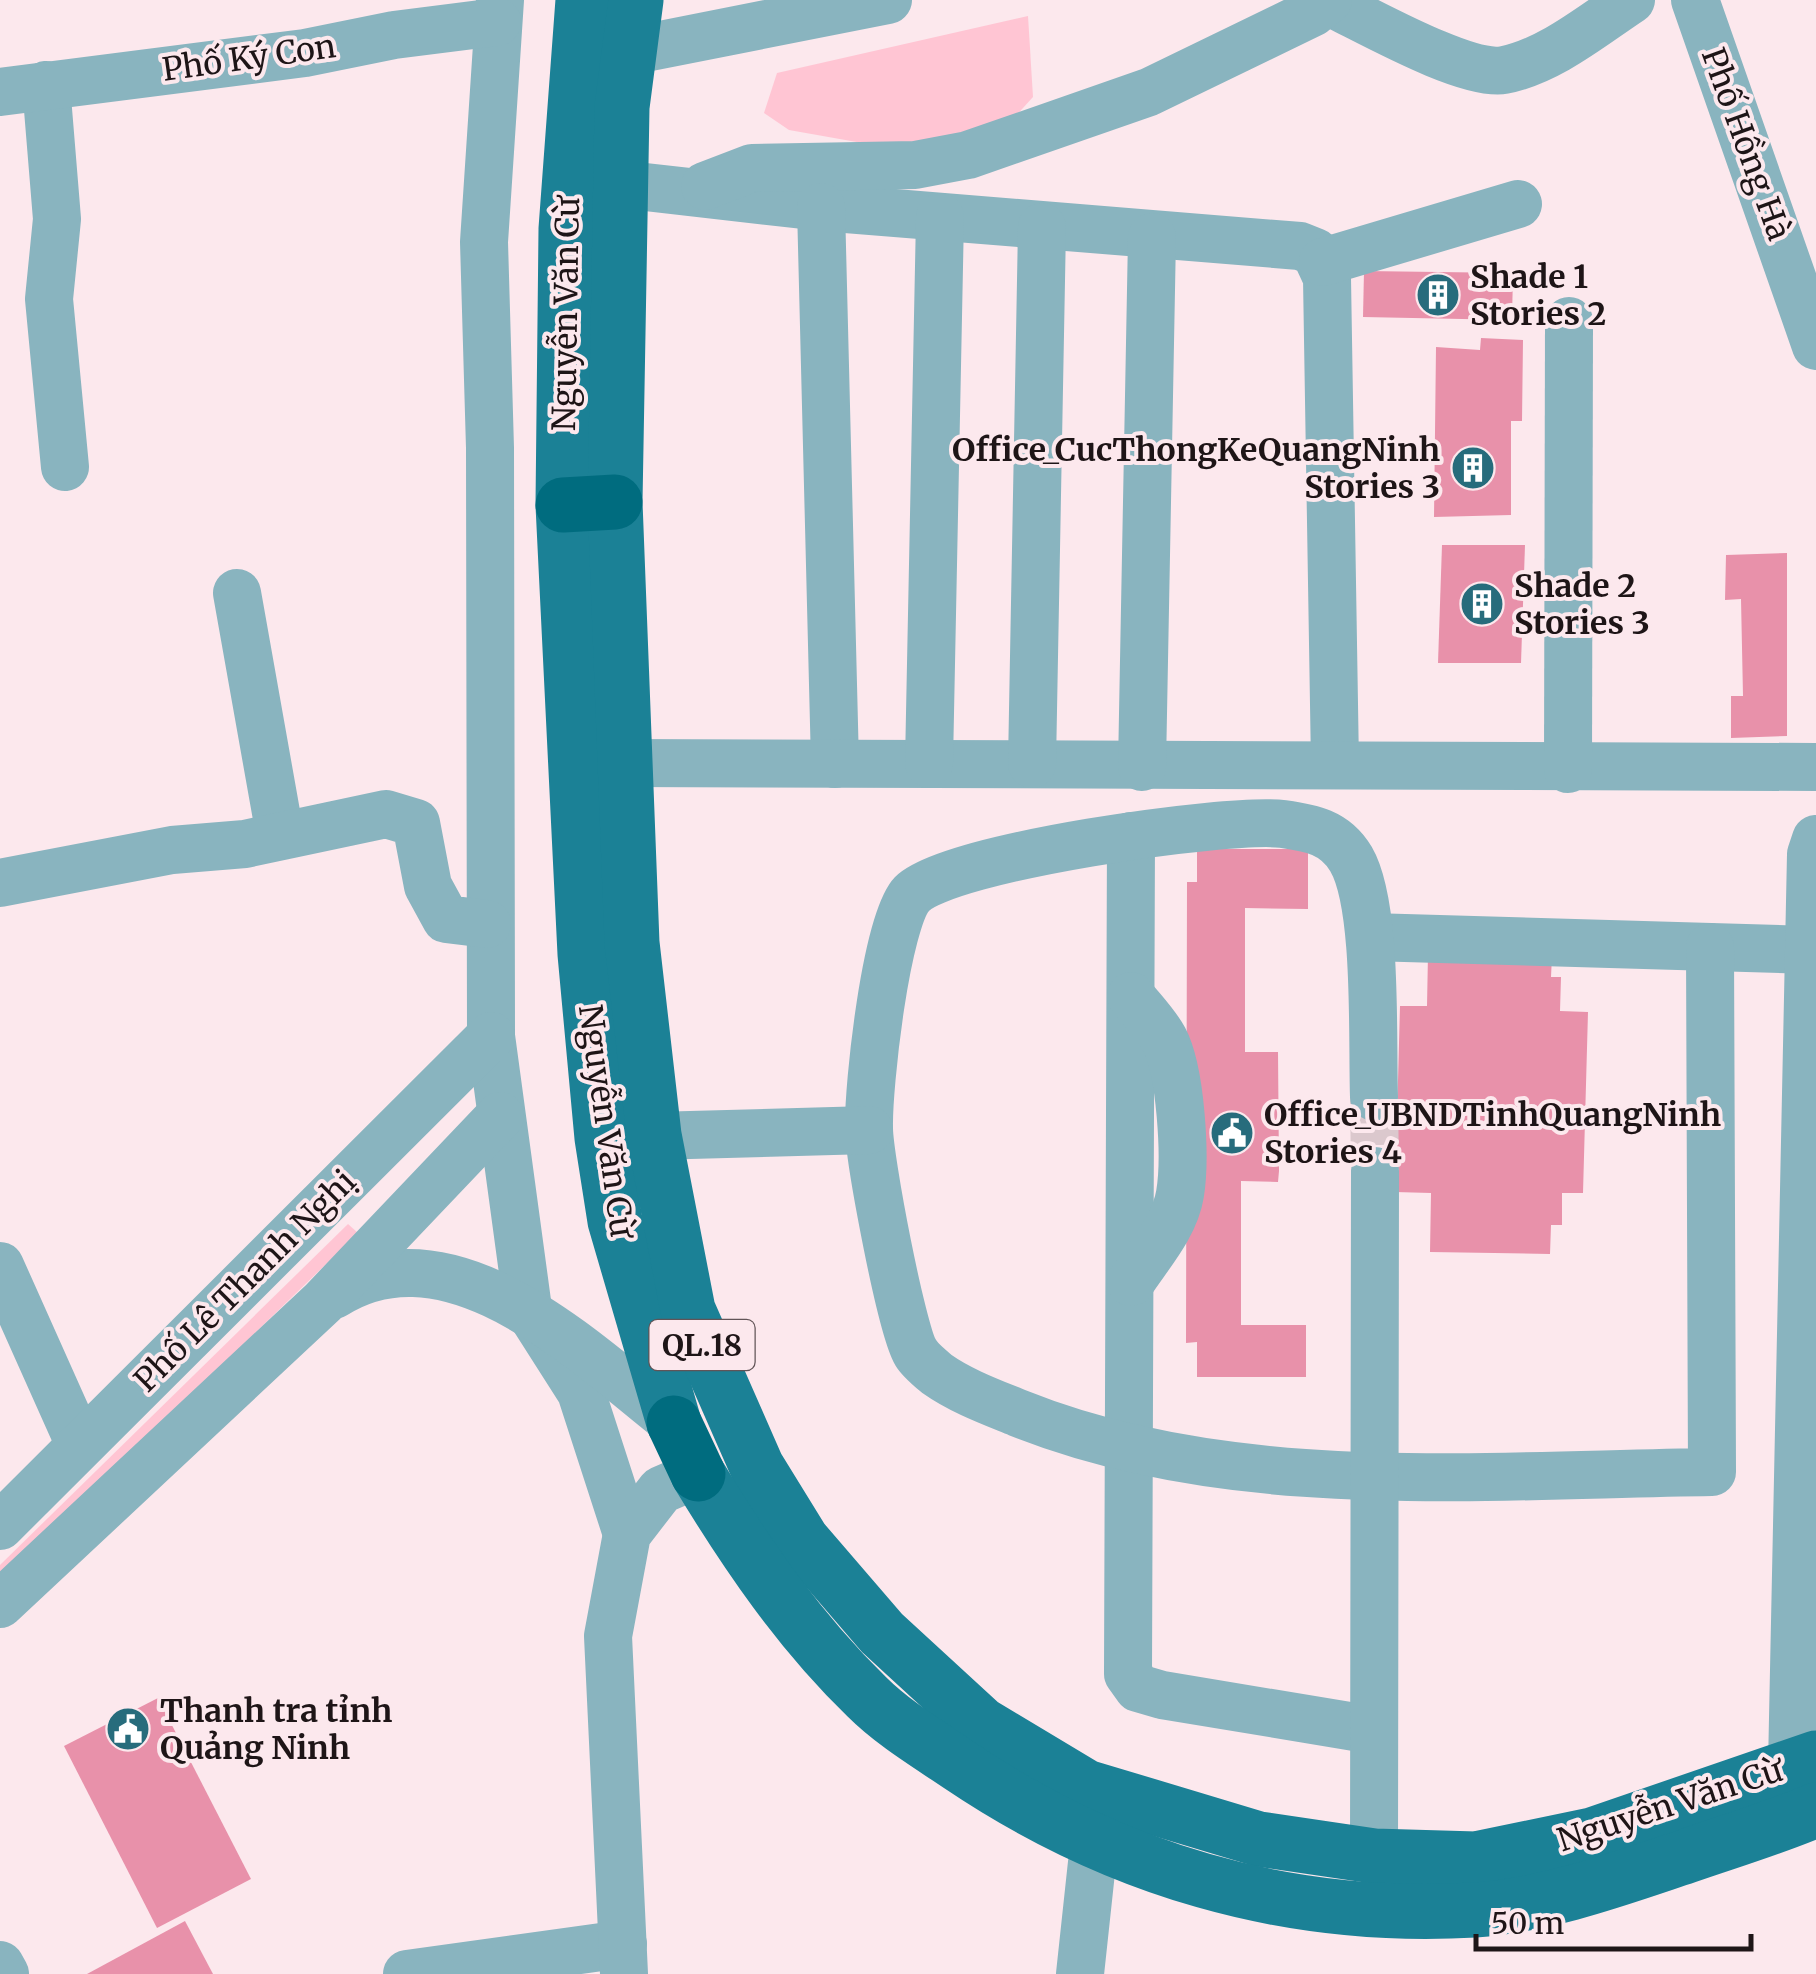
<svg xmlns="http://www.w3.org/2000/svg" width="1816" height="1974" viewBox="0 0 1816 1974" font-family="Merriweather,serif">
<rect width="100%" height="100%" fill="#fce8ed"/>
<g fill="#ffc5d3">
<path d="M 1028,16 L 1033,97 L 1005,128 L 896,149 L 789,130 L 764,113 L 777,73 Z"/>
<path d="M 348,1224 L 358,1233 L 0,1581 L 0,1565 Z"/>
</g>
<g fill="#e891aa">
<path d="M 1364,271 L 1513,273 L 1512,320 L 1363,317 Z"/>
<path d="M 1481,338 L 1523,340 L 1522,421 L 1511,421 L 1511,515 L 1434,517 L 1436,347 L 1480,350 Z"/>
<path d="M 1442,545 L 1525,545 L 1521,663 L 1438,663 Z"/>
<path d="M 1787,553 L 1787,736 L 1731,738 L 1731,696 L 1743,696 L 1741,599 L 1725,600 L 1726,555 Z"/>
<path d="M 1197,849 L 1308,849 L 1308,909 L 1245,908 L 1245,1052 L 1278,1052 L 1279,1171 L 1278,1182 L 1241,1181 L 1241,1325 L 1306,1325 L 1306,1377 L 1197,1377 L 1197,1342 L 1186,1343 L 1187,882 L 1197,882 Z"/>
<path d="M 1428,954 L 1552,956 L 1551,977 L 1561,977 L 1560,1011 L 1588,1012 L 1583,1193 L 1562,1193 L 1562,1225 L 1551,1225 L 1550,1254 L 1430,1252 L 1431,1193 L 1395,1192 L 1400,1006 L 1427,1006 Z"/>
<path d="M 158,1698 L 251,1879 L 157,1928 L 64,1746 Z"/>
<path d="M 185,1921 L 213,1974 L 87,1974 Z"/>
</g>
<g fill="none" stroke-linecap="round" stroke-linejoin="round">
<path stroke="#dbc8cd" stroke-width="48" stroke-dasharray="48 24" stroke-linecap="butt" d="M 1374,1097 L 1375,1171"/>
<g stroke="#89b4bf" stroke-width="48">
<path d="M 500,0 L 484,242 L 490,448 L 491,1036 L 528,1309 L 581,1392 L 627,1534"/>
<path d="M 1695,0 L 1816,346"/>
<path d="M 1327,1 C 1365,19 1466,77 1504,70 C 1550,61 1593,25 1631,0"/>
<path d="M 630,51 L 888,0"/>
<path d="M 46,85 L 57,219 L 49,299 L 65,467"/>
<path d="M 0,92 L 305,53 L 394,35 L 497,22"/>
<path d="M 619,184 L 821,207 L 1300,246 L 1315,252 L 1327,278 L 1335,765"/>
<path d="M 705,186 L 752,168 L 915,165 L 968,155 L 1149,92 L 1312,13 L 1328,0"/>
<path d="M 821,207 L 835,764"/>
<path d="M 1323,262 L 1518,204"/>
<path d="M 237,593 L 280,835"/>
<path d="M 623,763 L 1816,767"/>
<path d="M 929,763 L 940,217"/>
<path d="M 1032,764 L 1042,227"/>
<path d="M 1142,767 L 1152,237"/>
<path d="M 1568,769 L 1569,321"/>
<path d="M 1131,836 L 1128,1674 L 1138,1688 L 1162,1695 L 1373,1730"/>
<path d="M 0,883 L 172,850 L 245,844 L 386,814 L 416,823 L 428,886 L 446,919 L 487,924"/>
<path d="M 1370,937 L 1810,950"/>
<path d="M 1374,1097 C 1372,1039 1378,905 1351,859 C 1335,832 1311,828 1283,824 C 1228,817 948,857 912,894 C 886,921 868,1087 869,1128 C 869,1158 902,1333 916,1353 C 920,1360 931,1369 937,1374 C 961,1391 991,1402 1018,1413 C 1232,1499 1485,1475 1712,1472 L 1710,947"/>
<path d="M 616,1137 L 869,1130"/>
<path d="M 0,1266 L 80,1445"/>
<path d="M 1131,1282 C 1148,1256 1175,1226 1180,1194 C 1186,1158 1181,1071 1164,1039 C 1156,1024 1142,1010 1131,996"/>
<path d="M 334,1295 C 452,1220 587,1355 674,1423"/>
<path d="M 0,1526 L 491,1036"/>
<path d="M 0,1604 L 323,1302 L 500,1116"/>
<path d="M 1803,1798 L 1792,1766 L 1811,854 L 1816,839"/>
<path d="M 1374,1856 L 1375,1171"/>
<path d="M 0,1965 L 5,1974"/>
<path d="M 407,1974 L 623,1944"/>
<path d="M 624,1974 L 608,1636 L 627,1534 L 661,1490 L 698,1474"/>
<path d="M 1080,1974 L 1094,1844"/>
</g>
<g stroke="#1b8196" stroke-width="55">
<path d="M 583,0 L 566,229 L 563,505 L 585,954 L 602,1138 L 615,1221 L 674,1423"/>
<path d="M 636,0 L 622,107 L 615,502 L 632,943 L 654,1135 L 688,1310 L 757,1467 L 802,1540 L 882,1633 L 981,1724 L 1086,1787 L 1259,1839 L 1374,1856 L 1476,1859 L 1592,1835 L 1816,1758"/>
<path d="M 698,1474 C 747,1555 799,1631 867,1697 C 893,1723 928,1744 959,1765 C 1113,1869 1286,1921 1475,1910 C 1548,1905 1618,1879 1687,1856 C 1730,1841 1774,1828 1816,1810"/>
</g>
<g stroke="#006c7f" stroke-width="55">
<path d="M 563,505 L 615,502"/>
<path d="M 674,1423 L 698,1474"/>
</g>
</g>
<defs>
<symbol id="building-disc" viewBox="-11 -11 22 22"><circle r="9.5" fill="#276c7c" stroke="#fce8ed"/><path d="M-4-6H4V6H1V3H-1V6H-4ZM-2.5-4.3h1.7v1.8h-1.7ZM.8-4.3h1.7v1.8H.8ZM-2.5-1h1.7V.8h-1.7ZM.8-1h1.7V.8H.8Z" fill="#fff"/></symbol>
<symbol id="civic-disc" viewBox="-11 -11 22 22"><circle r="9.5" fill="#276c7c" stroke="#fce8ed"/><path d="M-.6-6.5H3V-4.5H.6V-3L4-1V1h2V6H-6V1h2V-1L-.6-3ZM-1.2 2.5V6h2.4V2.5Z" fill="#fff"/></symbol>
</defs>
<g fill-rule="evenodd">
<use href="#building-disc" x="1413" y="270" width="50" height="50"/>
<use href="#building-disc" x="1448" y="443" width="50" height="50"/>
<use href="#building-disc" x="1457" y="579" width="50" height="50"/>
<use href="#civic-disc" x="1207" y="1108" width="50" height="50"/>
<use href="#civic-disc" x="103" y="1704" width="50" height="50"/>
</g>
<g text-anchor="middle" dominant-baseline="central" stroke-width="8" stroke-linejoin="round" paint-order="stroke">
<rect fill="#fce8ed" stroke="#615457" stroke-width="2.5" x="649.5" y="1320" width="105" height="50" rx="8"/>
<g font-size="30" font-weight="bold" fill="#1e1517">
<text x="702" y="1345">QL.18</text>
</g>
<g font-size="32" fill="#1e1517" stroke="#fce8ed">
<text transform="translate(249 58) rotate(-8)">Phố Ký Con</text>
<text transform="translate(1746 144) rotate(70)">Phố Hồng Hà</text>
<text transform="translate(566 314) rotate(-89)">Nguyễn Văn Cừ</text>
<text transform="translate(606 1121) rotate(82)">Nguyễn Văn Cừ</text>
<text transform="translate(245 1281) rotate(-45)">Phố Lê Thanh Nghị</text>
<text transform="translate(1670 1805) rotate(-18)">Nguyễn Văn Cừ</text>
</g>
<g font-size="32" font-weight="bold" fill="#1e1517" stroke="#fce8ed" text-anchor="start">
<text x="1470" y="277">Shade 1<tspan x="1470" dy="37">Stories 2</tspan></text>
<text x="1440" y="450" text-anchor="end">Office_CucThongKeQuangNinh<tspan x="1440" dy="37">Stories 3</tspan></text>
<text x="1514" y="586">Shade 2<tspan x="1514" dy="37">Stories 3</tspan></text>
<text x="1264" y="1115">Office_UBNDTinhQuangNinh<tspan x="1264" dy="37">Stories 4</tspan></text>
<text x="160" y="1711">Thanh tra tỉnh<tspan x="160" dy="37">Quảng Ninh</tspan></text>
</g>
</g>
<path d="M1476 1934v15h275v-15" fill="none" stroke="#1e1517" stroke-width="5"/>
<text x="1491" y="1934" font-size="30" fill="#1e1517" stroke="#fce8ed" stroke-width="8" paint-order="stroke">50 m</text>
</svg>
